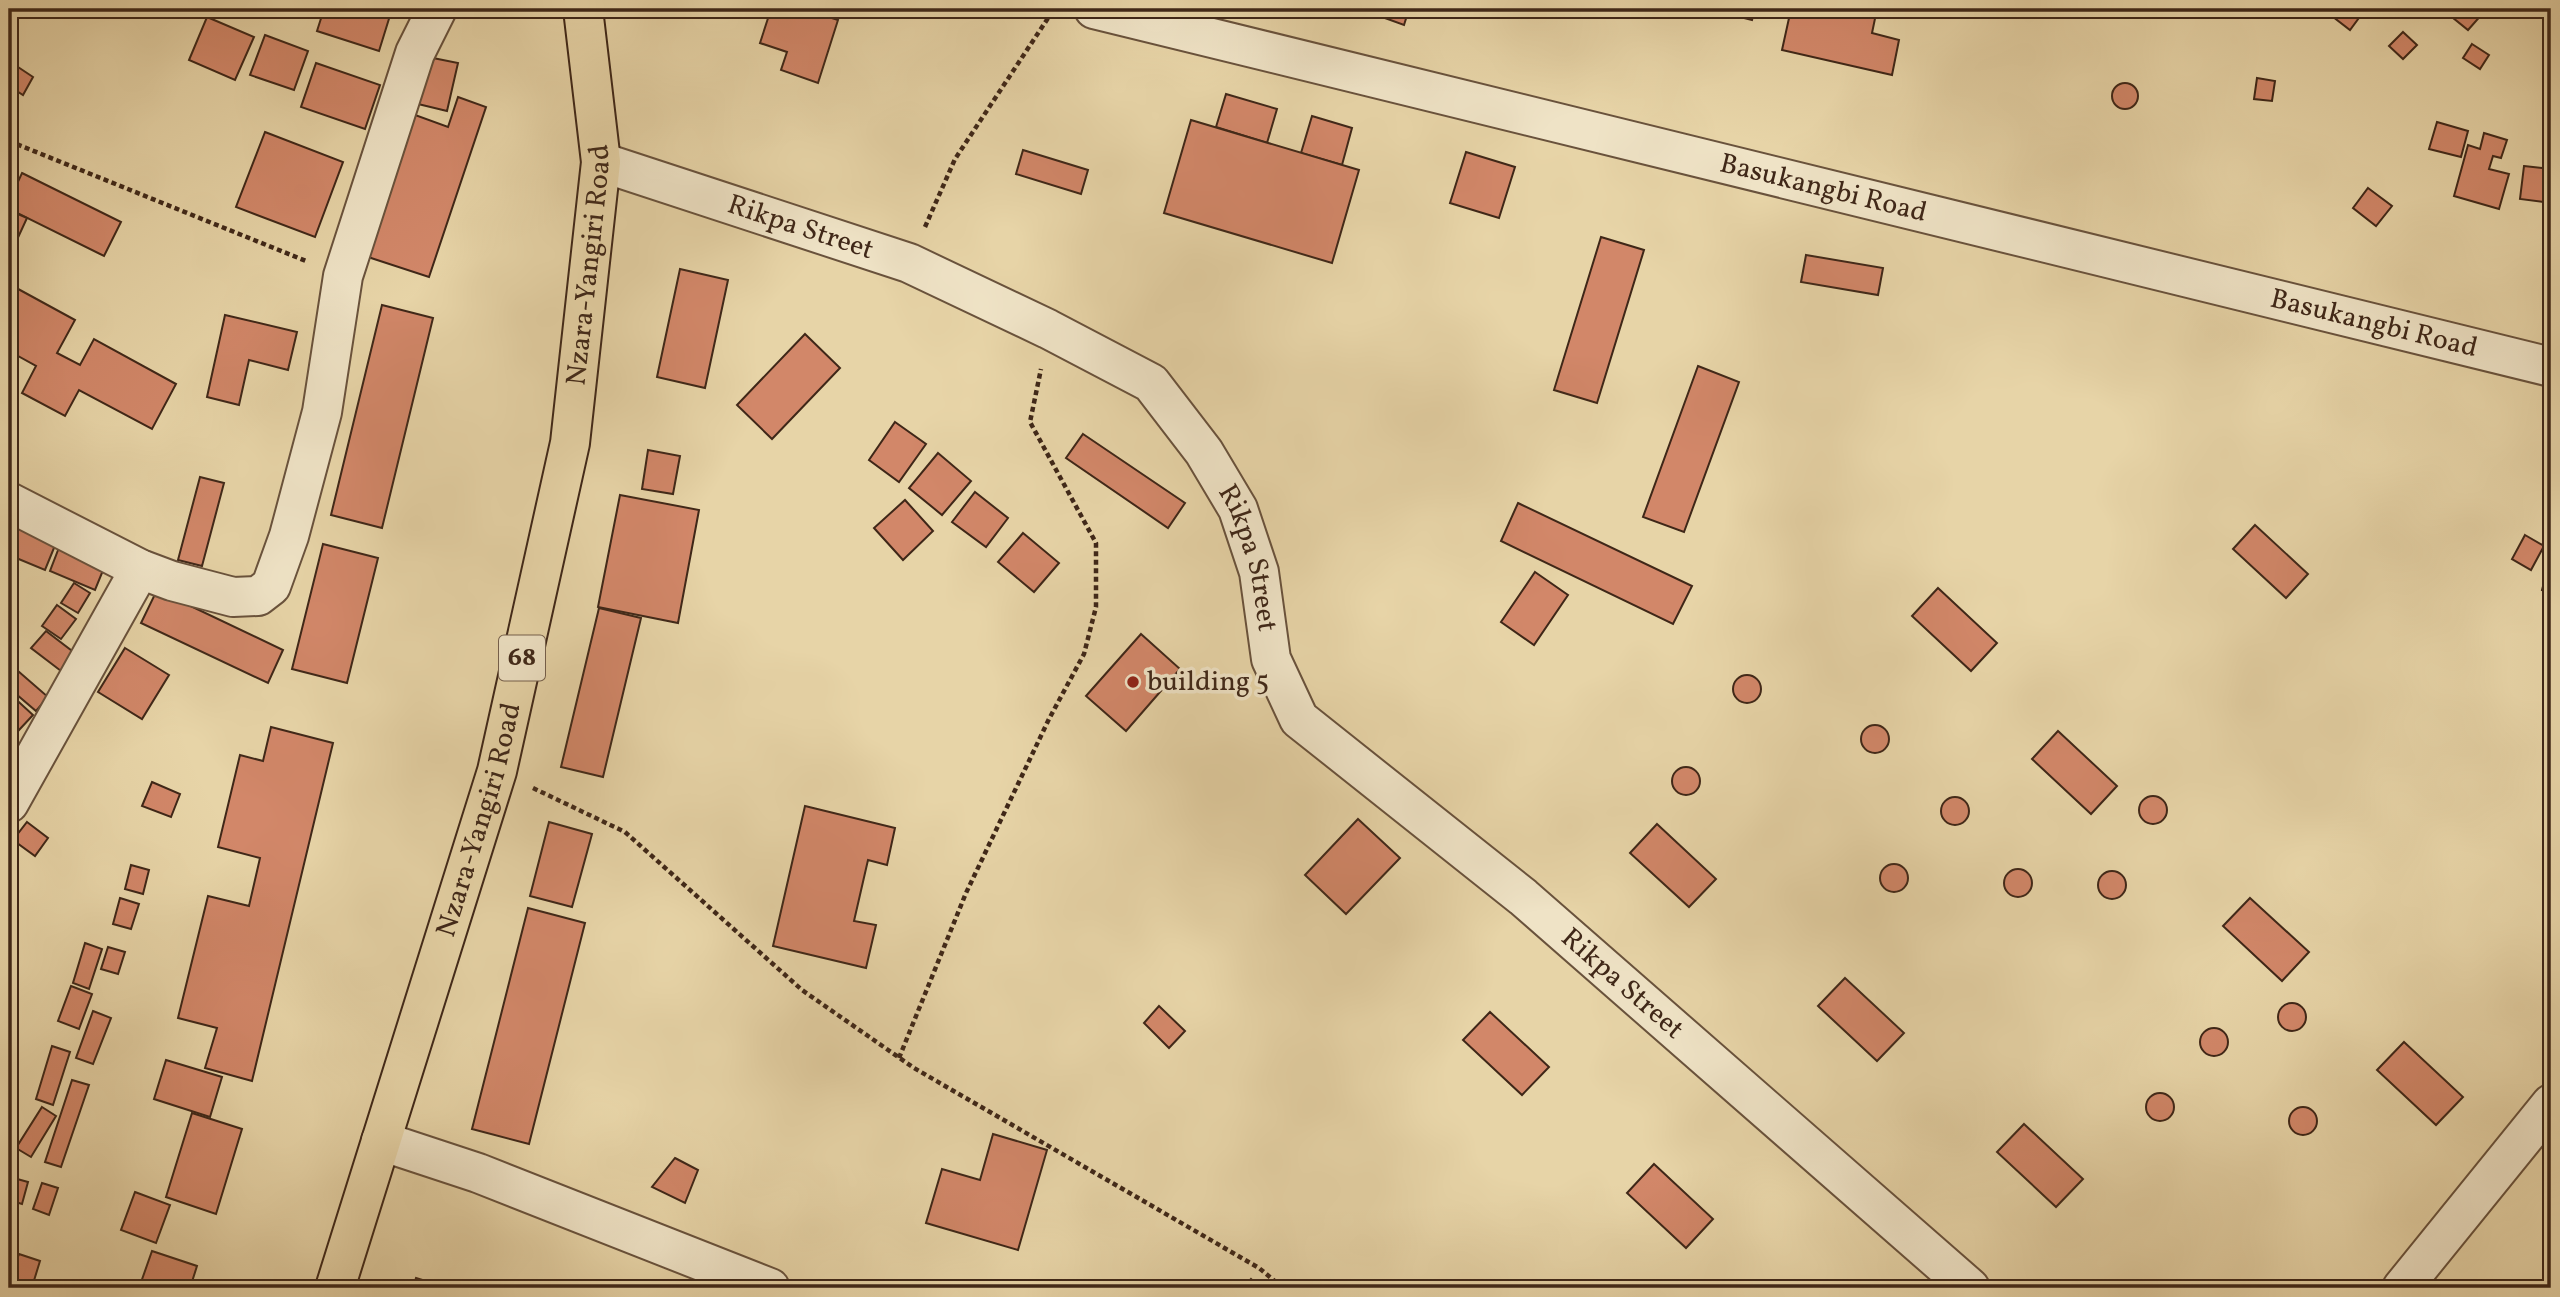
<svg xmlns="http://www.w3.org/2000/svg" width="2560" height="1297" viewBox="0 0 2560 1297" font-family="Vollkorn,serif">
<rect width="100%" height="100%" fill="#e7d4a7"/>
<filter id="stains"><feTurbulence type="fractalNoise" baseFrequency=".00286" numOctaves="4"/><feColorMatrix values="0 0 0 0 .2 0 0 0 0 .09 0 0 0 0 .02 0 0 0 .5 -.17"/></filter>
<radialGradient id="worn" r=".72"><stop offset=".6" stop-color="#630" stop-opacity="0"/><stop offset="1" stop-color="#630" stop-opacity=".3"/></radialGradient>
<g fill="#d28769" stroke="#3f2718" stroke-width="2">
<path d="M 324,9 L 392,9 L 379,51 L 317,31 Z"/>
<path d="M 771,9 L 804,9 L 838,20 L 818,83 L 781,70 L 787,52 L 760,43 Z"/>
<path d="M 1360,9 L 1409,9 L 1404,25 Z"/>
<path d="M 1709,9 L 1755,9 L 1752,20 Z"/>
<path d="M 1791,9 L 1877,9 L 1872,33 L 1899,40 L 1892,75 L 1782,50 Z"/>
<path d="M 2331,9 L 2361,9 L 2364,11 L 2350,30 L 2328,13 Z"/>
<path d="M 2450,9 L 2480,9 L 2484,12 L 2468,30 L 2447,13 Z"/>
<path d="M 207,17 L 254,37 L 235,80 L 189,60 Z"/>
<path d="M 2403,32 L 2417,45 L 2403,59 L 2389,46 Z"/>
<path d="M 265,35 L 308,51 L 294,90 L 250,75 Z"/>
<path d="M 2551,38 L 2551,57 L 2546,53 L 2545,47 L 2547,41 Z"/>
<path d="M 2472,44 L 2489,55 L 2480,69 L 2463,58 Z"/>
<path d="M 428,57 L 458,63 L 447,111 L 418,104 Z"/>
<path d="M 316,63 L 380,85 L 365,129 L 301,107 Z"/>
<path d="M 15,65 L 33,77 L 23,95 L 9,86 L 9,75 Z"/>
<path d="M 2257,78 L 2275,81 L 2272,101 L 2254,99 Z"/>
<circle cx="2125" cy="96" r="13"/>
<path d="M 1226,94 L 1277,109 L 1267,143 L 1216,127 Z"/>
<path d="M 458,97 L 486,107 L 429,277 L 359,254 L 407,112 L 448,127 Z"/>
<path d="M 1312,116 L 1352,128 L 1342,165 L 1301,153 Z"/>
<path d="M 1191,120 L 1359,170 L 1332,263 L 1164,213 Z"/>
<path d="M 2437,122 L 2468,131 L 2461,157 L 2429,149 Z"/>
<path d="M 265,132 L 343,162 L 315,237 L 236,207 Z"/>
<path d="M 2484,133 L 2507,140 L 2501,158 L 2493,156 L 2489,169 L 2509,174 L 2499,209 L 2454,196 L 2468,145 L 2480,149 Z"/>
<path d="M 1023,150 L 1088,170 L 1081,194 L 1016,174 Z"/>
<path d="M 1466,152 L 1515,167 L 1499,218 L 1450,203 Z"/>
<path d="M 2524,166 L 2551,169 L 2551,203 L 2520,199 Z"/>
<path d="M 22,173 L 121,222 L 104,256 L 9,209 L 9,201 Z"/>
<path d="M 2368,188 L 2392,206 L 2376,226 L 2353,208 Z"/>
<path d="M 9,210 L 27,218 L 10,255 L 9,254 Z"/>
<path d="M 1601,237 L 1644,250 L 1597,403 L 1554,390 Z"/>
<path d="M 1806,255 L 1883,268 L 1878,295 L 1801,282 Z"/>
<path d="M 680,269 L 728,280 L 705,388 L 657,377 Z"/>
<path d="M 9,284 L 75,320 L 57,353 L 80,365 L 94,339 L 176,384 L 152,429 L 79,390 L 65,416 L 22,393 L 36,366 L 9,351 Z"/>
<path d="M 382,305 L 433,318 L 382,528 L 331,515 Z"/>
<path d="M 225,315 L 297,332 L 288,370 L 249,360 L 239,405 L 207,397 Z"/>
<path d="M 805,334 L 840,368 L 772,439 L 737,405 Z"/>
<path d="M 1698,366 L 1739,382 L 1684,532 L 1643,517 Z"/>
<path d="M 895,422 L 926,444 L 899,482 L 869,460 Z"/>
<path d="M 1083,434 L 1185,503 L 1168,528 L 1066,458 Z"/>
<path d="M 648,450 L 680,456 L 673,494 L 642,489 Z"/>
<path d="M 938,453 L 971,481 L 942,515 L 909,488 Z"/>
<path d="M 200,477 L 224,483 L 202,566 L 178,560 Z"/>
<path d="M 975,492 L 1008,518 L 986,547 L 952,522 Z"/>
<path d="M 620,495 L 699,510 L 678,623 L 598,607 Z"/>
<path d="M 905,500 L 933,531 L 903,560 L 874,528 Z"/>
<path d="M 1518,503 L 1692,586 L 1673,624 L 1501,541 Z"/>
<path d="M 9,525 L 56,543 L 45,570 L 9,555 Z"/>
<path d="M 2255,525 L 2308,574 L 2286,598 L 2233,549 Z"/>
<path d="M 1023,533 L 1059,563 L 1034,592 L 998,562 Z"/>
<path d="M 2525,535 L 2544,546 L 2531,570 L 2512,559 Z"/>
<path d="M 323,544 L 378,558 L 347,683 L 292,669 Z"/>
<path d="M 60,545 L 106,563 L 95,590 L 50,571 Z"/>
<path d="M 2549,563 L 2551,564 L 2551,593 L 2542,590 Z"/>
<path d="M 1535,572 L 1568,595 L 1534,645 L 1501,622 Z"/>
<path d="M 74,583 L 90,593 L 78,613 L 61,603 Z"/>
<path d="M 1938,588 L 1997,643 L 1971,671 L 1912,616 Z"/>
<path d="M 157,590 L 283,650 L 268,683 L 141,623 Z"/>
<path d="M 57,605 L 76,619 L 61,639 L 42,626 Z"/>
<path d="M 599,608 L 641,618 L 603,777 L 561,767 Z"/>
<path d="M 46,631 L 76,654 L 61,671 L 31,648 Z"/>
<path d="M 1141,634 L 1180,669 L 1126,731 L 1086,696 Z"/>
<path d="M 125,648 L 169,675 L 142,719 L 98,692 Z"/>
<path d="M 18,671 L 48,697 L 36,711 L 9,688 L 9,681 Z"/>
<circle cx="1747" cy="689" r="14"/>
<path d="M 9,693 L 33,715 L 19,730 L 9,721 Z"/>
<circle cx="1875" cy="739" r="14"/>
<path d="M 271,727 L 333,743 L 252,1081 L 205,1068 L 217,1028 L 178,1018 L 208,896 L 249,906 L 260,858 L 218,847 L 240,755 L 263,761 Z"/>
<path d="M 2058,731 L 2117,786 L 2091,814 L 2032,759 Z"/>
<circle cx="1686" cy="781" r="14"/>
<path d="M 152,782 L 180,794 L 171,817 L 142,806 Z"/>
<circle cx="2153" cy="810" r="14"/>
<circle cx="1955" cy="811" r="14"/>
<path d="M 805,806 L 895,828 L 887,865 L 868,860 L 854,921 L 876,925 L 866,968 L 773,946 Z"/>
<path d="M 1358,819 L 1400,858 L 1346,914 L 1305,875 Z"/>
<path d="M 27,822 L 48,838 L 35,856 L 13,840 Z"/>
<path d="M 549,822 L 592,834 L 572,907 L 530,896 Z"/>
<path d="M 1657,824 L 1716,879 L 1689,907 L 1630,853 Z"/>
<circle cx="1894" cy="878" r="14"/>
<path d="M 131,865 L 149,870 L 143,894 L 125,889 Z"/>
<circle cx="2018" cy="883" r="14"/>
<circle cx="2112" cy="885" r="14"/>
<path d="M 120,898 L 139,904 L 131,929 L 113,924 Z"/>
<path d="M 2250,898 L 2309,952 L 2282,981 L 2223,926 Z"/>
<path d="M 528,908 L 585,923 L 529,1144 L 472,1129 Z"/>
<path d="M 85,943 L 102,949 L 89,989 L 73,983 Z"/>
<path d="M 108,947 L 125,952 L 118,974 L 101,969 Z"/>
<path d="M 1845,978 L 1904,1033 L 1877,1061 L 1818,1006 Z"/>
<path d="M 71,986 L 92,994 L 79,1029 L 58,1021 Z"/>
<circle cx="2292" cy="1017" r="14"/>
<path d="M 1159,1006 L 1185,1031 L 1169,1048 L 1144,1023 Z"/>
<path d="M 93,1011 L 111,1018 L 93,1064 L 76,1058 Z"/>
<path d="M 1490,1012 L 1549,1067 L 1522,1095 L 1463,1040 Z"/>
<circle cx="2214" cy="1042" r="14"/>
<path d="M 2404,1042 L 2463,1097 L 2436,1125 L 2377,1070 Z"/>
<path d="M 52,1046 L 70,1052 L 53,1105 L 36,1099 Z"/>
<path d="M 166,1060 L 222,1077 L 210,1117 L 154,1099 Z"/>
<path d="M 72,1080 L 89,1085 L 61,1167 L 45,1162 Z"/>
<circle cx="2160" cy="1107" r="14"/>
<circle cx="2303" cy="1121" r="14"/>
<path d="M 42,1107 L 56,1116 L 31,1157 L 16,1148 Z"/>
<path d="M 192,1113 L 242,1129 L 216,1214 L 166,1197 Z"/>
<path d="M 2024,1124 L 2083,1179 L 2056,1207 L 1997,1152 Z"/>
<path d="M 993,1134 L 1047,1150 L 1018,1250 L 926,1223 L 942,1169 L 980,1180 Z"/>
<path d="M 675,1158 L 698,1170 L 685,1203 L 652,1187 Z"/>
<path d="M 1654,1164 L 1713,1219 L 1686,1248 L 1627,1193 Z"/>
<path d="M 10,1177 L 28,1182 L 22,1204 L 9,1200 Z"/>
<path d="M 42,1183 L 58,1188 L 49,1215 L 33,1209 Z"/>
<path d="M 135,1192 L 170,1205 L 156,1243 L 121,1230 Z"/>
<path d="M 152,1251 L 197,1266 L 190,1288 L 139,1288 Z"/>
<path d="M 19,1254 L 40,1261 L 32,1287 L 10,1280 Z"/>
<path d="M 416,1278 L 432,1283 L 431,1288 L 413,1288 Z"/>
<path d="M 1251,1279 L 1261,1288 L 1243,1288 Z"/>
</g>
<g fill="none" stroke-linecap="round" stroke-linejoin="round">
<defs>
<g id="minor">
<path id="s1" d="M 1094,9 L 2551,367"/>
<path id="s2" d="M 601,162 L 909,263 L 1048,329 L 1151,383 L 1204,452 L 1238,509 L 1259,572 L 1271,659 L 1299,719 L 1523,897 L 1970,1288"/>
<path d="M 9,502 L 140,569 L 172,581 L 233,597 L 258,596 L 271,586 L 289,536 L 322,412 L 343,276 L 415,53 L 437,9"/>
<path d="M 9,803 L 140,569"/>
<path d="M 381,1141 L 478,1173 L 770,1288"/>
<path d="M 2402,1288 L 2551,1104"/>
</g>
<g id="major">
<path id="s3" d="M 335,1288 L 497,771 L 570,443 L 601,162 L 583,9"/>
</g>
</defs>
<use href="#minor" stroke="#69523c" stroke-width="42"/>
<use href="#major" stroke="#3f2718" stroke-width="42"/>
<g stroke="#3f2718" stroke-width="4.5" stroke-dasharray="5 3.5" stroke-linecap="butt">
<path d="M 9,141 L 306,261"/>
<path d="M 925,227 L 955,159 L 1054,9"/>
<path d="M 533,788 L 625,832 L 802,990 L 914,1068 L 1259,1268 L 1283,1288"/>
<path d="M 899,1058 L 966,893 L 1049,719 L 1084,654 L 1096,607 L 1096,543 L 1030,422 L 1041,369"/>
</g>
<use href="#minor" stroke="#efe3c6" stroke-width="38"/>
<use href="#major" stroke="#e7d4a7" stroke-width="38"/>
</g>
<circle fill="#8f2418" stroke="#efe3c6" stroke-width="2.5" cx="1133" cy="682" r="7"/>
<g text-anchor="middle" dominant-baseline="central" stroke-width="7" stroke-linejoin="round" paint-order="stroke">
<rect fill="#efe3c6" stroke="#745f4c" stroke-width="2" x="499" y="635.5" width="46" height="45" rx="5"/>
<g font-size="26" font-weight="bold" fill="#3f2718">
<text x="522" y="658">68</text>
</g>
<g font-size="28" fill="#3f2718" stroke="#efe3c6">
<text stroke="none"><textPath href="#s1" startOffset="751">Basukangbi Road</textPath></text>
<text stroke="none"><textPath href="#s2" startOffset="210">Rikpa Street</textPath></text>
<text stroke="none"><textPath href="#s3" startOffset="1057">Nzara-Yangiri Road</textPath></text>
<text stroke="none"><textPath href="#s1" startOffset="1318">Basukangbi Road</textPath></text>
<text stroke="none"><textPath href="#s2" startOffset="798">Rikpa Street</textPath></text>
<text stroke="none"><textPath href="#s3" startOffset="490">Nzara-Yangiri Road</textPath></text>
<text stroke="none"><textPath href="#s2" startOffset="1386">Rikpa Street</textPath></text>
</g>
<g font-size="28" fill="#3f2718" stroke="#efe3c6" text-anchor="start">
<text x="1147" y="682">building 5</text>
</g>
</g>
<rect width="2560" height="1297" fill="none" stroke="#e7d4a7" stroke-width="35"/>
<rect x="10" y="10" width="2539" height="1276" fill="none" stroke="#3f2718" stroke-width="3.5"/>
<rect x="18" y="18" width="2525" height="1262" fill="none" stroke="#3f2718" stroke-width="2"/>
<rect width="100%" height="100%" filter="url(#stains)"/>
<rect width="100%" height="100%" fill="url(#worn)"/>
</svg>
